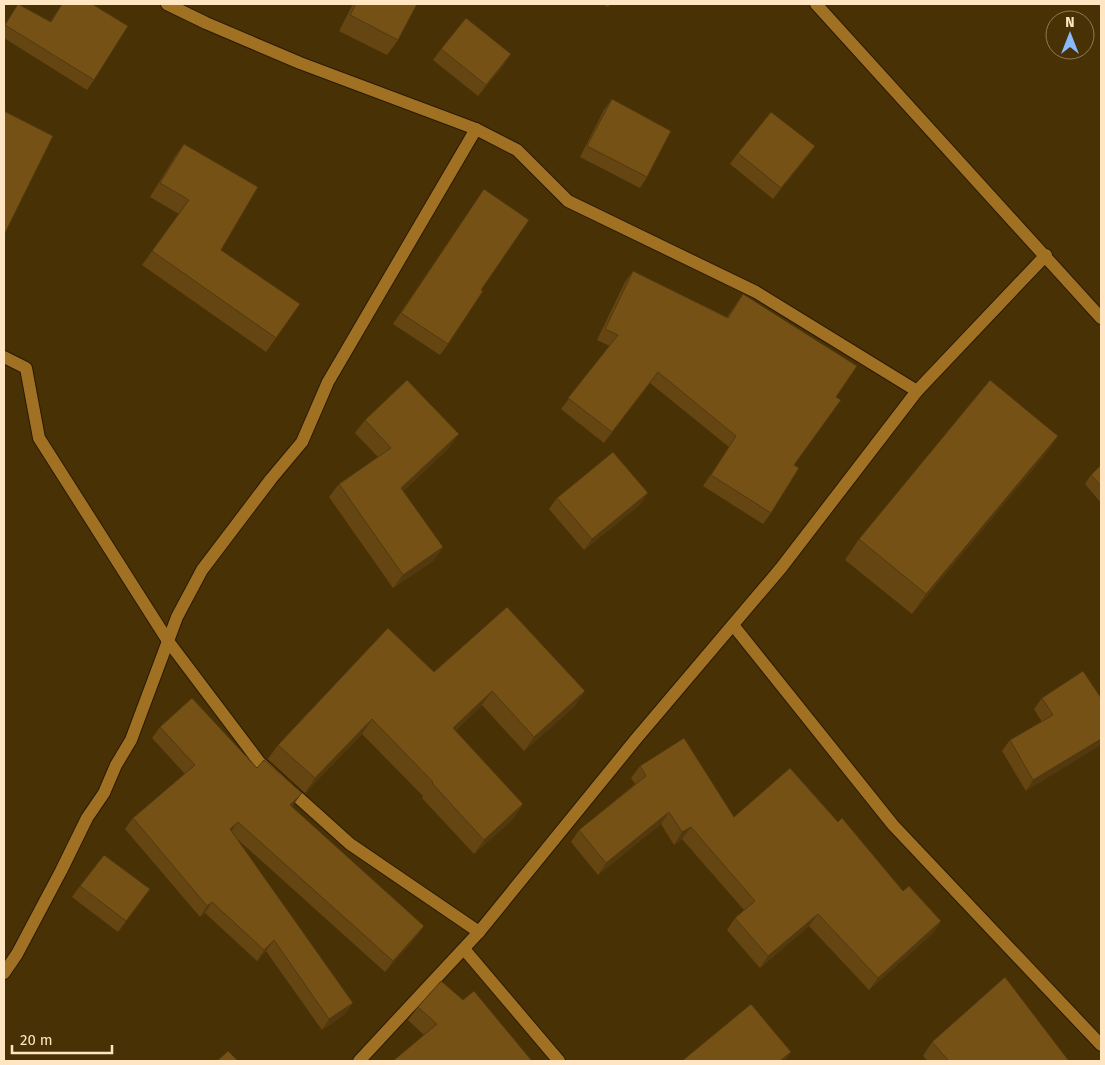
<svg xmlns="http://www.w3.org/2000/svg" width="1105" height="1065" viewBox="0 0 1105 1065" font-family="'Fira Sans',sans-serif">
<rect width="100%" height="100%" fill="#493106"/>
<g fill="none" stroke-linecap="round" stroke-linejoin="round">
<defs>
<g id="minor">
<path d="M 167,4 L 206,23 L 300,63 L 476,129 L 517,150 L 568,201 L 756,292 L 917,391"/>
<path d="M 816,4 L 1101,318"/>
<path d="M 4,357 L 26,368 L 39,438 L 168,641 L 260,763 L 350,844 L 479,932"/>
<path d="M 733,625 L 893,825 L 1101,1045"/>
<path d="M 464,949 L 559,1061"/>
<path d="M 4,973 L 17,954 L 61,871 L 87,818 L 104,793 L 116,765 L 131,740 L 177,617 L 202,570 L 271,479 L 302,442 L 328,382 L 476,129"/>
<path d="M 359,1061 L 479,932 L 636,739 L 781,568 L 917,391 L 1046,255"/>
</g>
</defs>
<use href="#minor" stroke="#291a04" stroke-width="14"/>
<use href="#minor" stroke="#a07123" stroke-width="12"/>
</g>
<g fill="#654613">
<path d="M 18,4 L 50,22 L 62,4 L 92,4 L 94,80 L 87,90 L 4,38 L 4,26 Z"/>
<path d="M 353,4 L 417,4 L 398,40 L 387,55 L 339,31 Z"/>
<path d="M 602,4 L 610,4 L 608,7 Z"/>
<path d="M 441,49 L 504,65 L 478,96 L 433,60 Z"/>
<path d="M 612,99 L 647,177 L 640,188 L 580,157 L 604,110 Z"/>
<path d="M 184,144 L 221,250 L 300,304 L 266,352 L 142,265 L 179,214 L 150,197 L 174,158 Z"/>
<path d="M 815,146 L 807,157 L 773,199 L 730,164 L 738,153 Z"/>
<path d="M 484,189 L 448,344 L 440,355 L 393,324 Z"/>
<path d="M 633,271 L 727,317 L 743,294 L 836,397 L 794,465 L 771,513 L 763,524 L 703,486 L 729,447 L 650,383 L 604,443 L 561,409 L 610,346 L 597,340 L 625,282 Z"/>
<path d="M 365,420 L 449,448 L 403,491 L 443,547 L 433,561 L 393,588 L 329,497 L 339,484 L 378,457 L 355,433 Z"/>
<path d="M 1058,436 L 1044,456 L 912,614 L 845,560 L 859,539 Z"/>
<path d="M 1101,465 L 1101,503 L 1085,484 L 1091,475 Z"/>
<path d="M 557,498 L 641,504 L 584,550 L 549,509 Z"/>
<path d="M 434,672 L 575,706 L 524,751 L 482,705 L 455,731 L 523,804 L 513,819 L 474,854 L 422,798 L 423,796 L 362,734 L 305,793 L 268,759 L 278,745 Z"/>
<path d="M 1042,698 L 1101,698 L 1026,791 L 1002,751 L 1010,740 L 1042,722 L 1034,709 Z"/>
<path d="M 160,727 L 257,768 L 294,804 L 292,807 L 424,926 L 416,937 L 385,972 L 235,837 L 345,1014 L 322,1030 L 266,951 L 257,961 L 205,913 L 200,917 L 125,829 L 133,818 L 185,774 L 152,738 Z"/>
<path d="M 640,766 L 734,817 L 838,822 L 903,891 L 941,921 L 933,933 L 869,990 L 809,926 L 760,968 L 727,930 L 735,918 L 744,910 L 682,839 L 674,845 L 661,824 L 598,875 L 571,842 L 579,830 L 635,784 L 631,778 Z"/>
<path d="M 80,886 L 142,900 L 118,932 L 72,897 Z"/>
<path d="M 463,1000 L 424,1035 L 408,1020 L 418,1007 Z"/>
<path d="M 932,1042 L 1069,1061 L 928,1061 L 923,1056 Z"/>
</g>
<g fill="#52390f">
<path d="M 511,54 L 504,65 L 478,96 L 486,85 Z"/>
<path d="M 815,146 L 807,157 L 773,199 L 781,188 Z"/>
<path d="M 658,372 L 650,383 L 604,443 L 612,432 Z"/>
<path d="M 459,434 L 449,448 L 392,502 L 401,488 Z"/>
<path d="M 1058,436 L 1044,456 L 912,614 L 926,594 Z"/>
<path d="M 648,493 L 641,504 L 584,550 L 592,539 Z"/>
<path d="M 443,547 L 433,561 L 393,588 L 403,575 Z"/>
<path d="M 492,691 L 482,705 L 443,742 L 453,728 Z"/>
<path d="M 585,691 L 575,706 L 524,751 L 534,737 Z"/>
<path d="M 372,719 L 362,734 L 305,793 L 315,778 Z"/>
<path d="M 1101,739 L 1101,745 L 1026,791 L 1033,780 Z"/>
<path d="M 302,793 L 294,804 L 283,816 L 290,805 Z"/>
<path d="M 523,804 L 513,819 L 474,854 L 484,840 Z"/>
<path d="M 669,812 L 661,824 L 598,875 L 606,863 Z"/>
<path d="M 238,822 L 230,833 L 230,829 Z"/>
<path d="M 691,827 L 682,839 L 674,845 L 682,832 Z"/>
<path d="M 212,902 L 205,913 L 200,917 L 207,906 Z"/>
<path d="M 818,914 L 809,926 L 760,968 L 768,956 Z"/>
<path d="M 941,921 L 933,933 L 869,990 L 878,978 Z"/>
<path d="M 424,926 L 416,937 L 385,972 L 393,961 Z"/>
<path d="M 274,940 L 266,951 L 257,961 L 264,950 Z"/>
<path d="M 353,1003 L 345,1014 L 322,1030 L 329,1019 Z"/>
<path d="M 791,1052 L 785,1061 L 780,1061 Z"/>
</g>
<g fill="#755116" stroke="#52390f">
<path d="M 18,4 L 51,22 L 62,4 L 92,4 L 128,26 L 94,80 L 5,25 Z"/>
<path d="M 356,4 L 417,4 L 398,40 L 350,15 Z"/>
<path d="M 466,18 L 511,54 L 486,85 L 441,49 Z"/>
<path d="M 612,99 L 671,131 L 647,177 L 587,146 Z"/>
<path d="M 4,111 L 53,136 L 4,235 Z"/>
<path d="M 771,112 L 815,146 L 781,188 L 738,153 Z"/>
<path d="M 184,144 L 258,187 L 221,250 L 300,304 L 276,338 L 152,251 L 189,200 L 160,183 Z"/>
<path d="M 484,189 L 529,220 L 481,290 L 483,291 L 448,344 L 401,313 Z"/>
<path d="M 633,271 L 728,318 L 743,294 L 857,366 L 836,397 L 841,400 L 794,465 L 799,468 L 771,513 L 711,475 L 736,436 L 658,372 L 612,432 L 568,398 L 618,335 L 605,329 Z"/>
<path d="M 407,380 L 459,434 L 401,488 L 443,547 L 403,575 L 339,484 L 391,448 L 365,420 Z"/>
<path d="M 990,380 L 1058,436 L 926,594 L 859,539 Z"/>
<path d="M 613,452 L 648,493 L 592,539 L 557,498 Z"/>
<path d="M 1101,465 L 1101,486 L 1091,475 Z"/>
<path d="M 507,607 L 585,691 L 534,737 L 492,691 L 453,728 L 523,804 L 484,840 L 432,783 L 433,782 L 372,719 L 315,778 L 278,745 L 388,628 L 434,672 Z"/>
<path d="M 1083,671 L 1101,698 L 1101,739 L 1033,780 L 1010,740 L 1053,715 L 1042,698 Z"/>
<path d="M 192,698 L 257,768 L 264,760 L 302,793 L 290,805 L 424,926 L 393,961 L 238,822 L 230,829 L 353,1003 L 329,1019 L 274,940 L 264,950 L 212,902 L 207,906 L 133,818 L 195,765 L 160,727 Z"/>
<path d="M 684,738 L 734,817 L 790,768 L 838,822 L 842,818 L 903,891 L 909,886 L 941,921 L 878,978 L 818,914 L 768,956 L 735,918 L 755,901 L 691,827 L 682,832 L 669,812 L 606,863 L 579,830 L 646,776 L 640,766 Z"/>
<path d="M 104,855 L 150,889 L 126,921 L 80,886 Z"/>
<path d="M 1005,977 L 1069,1061 L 949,1061 L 932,1042 Z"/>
<path d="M 441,981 L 463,1000 L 474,991 L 532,1061 L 393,1061 L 437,1024 L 418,1007 Z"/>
<path d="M 751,1004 L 791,1052 L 780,1061 L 682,1061 Z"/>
<path d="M 228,1051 L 238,1061 L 217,1061 Z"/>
</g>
<rect width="1105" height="1065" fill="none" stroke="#ffe5c1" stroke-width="10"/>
<g transform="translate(1070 35)"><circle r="24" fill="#493106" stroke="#927951"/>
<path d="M0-4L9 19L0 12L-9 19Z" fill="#88bafc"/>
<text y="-8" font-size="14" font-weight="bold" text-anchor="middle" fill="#ffe5c1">N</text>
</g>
<path d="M12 1045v8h100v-8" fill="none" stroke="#ffe5c1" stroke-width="2.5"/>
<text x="20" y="1045" font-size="15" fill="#ffe5c1" stroke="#493106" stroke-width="4" paint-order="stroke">20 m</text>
</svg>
